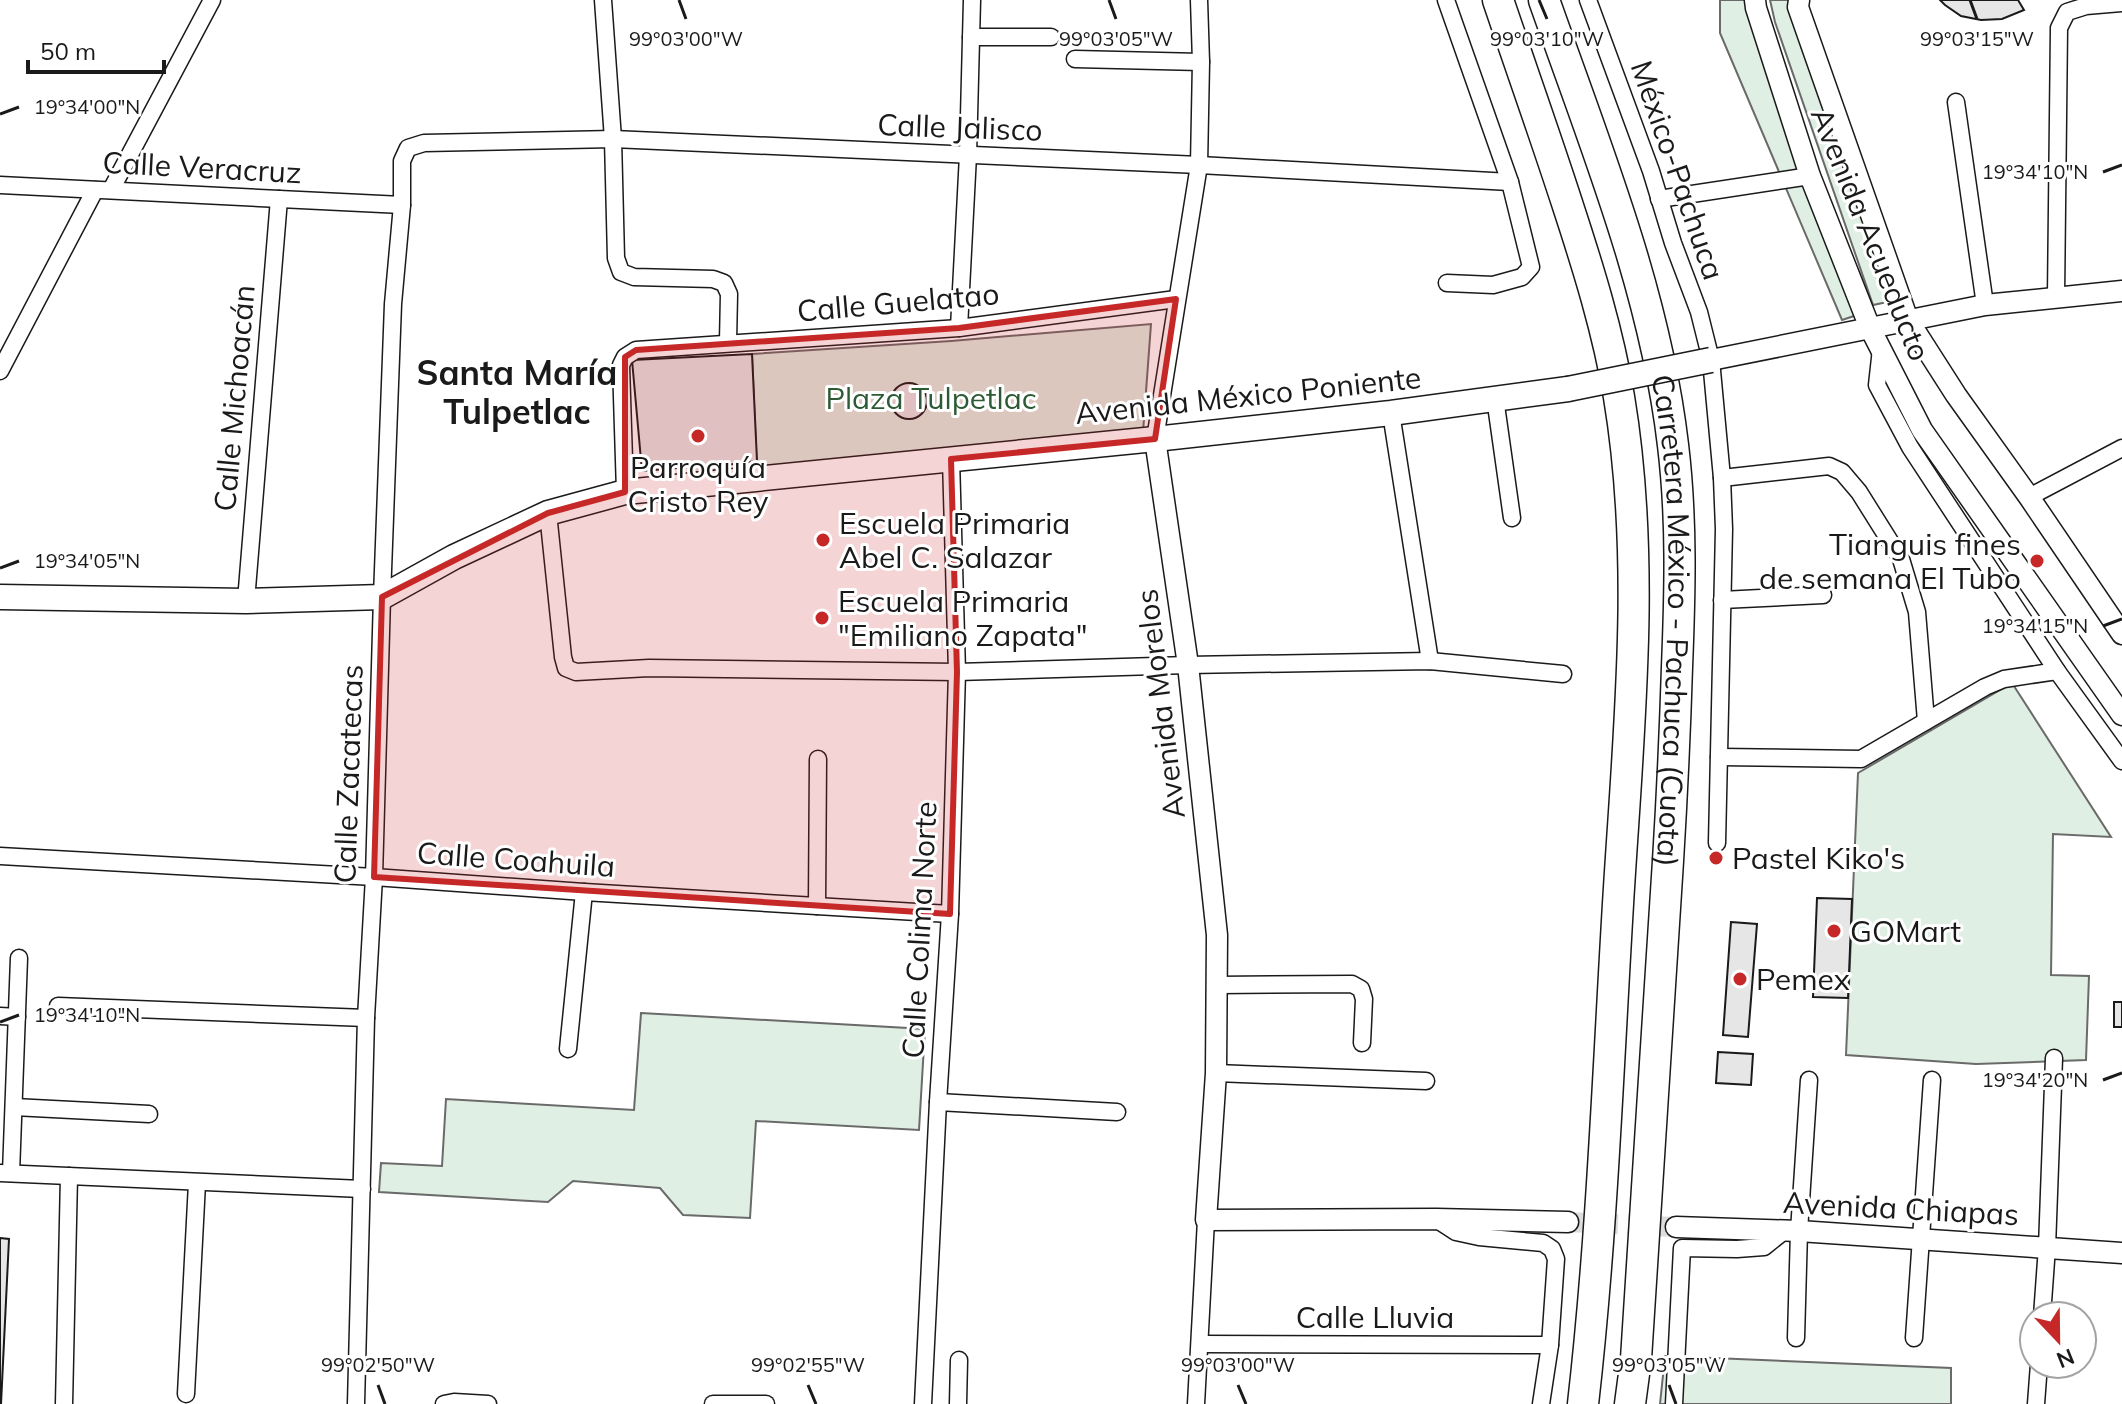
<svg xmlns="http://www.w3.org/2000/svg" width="2122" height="1404" viewBox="0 0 2122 1404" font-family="Mulish,sans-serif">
<rect width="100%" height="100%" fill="#fff"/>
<g fill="#e0efe3" stroke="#6a6a6a" stroke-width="2">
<path d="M 1720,0 L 1746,0 L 1857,315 L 1842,320 L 1720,33 Z"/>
<path d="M 1770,0 L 1789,0 L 1892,301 L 1873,305 L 1775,22 Z"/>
<path d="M 1151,324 L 1143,432 L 757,471 L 752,354 L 951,341 Z"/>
<path d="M 2012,683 L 2111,837 L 2053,834 L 2051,975 L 2089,976 L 2086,1060 L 1976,1064 L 1846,1055 L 1858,773 Z"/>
<path d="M 641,1013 L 925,1029 L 919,1130 L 756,1121 L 750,1218 L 683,1215 L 660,1188 L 573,1181 L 548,1202 L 379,1192 L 381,1163 L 442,1166 L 446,1099 L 634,1110 Z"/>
<path d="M 1665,1356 L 1951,1368 L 1951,1404 L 1660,1404 Z"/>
</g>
<g fill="#e6e6e6" stroke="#1a1a1a" stroke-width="2">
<path d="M 1940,0 L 2018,0 L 2024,10 L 2002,19 L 1981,20 L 1961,16 L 1945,5 Z"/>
<path d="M 752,354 L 757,461 L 719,466 L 719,470 L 691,473 L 690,467 L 642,471 L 632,360 Z"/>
<circle cx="909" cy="401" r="18"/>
<path d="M 1817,898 L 1852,899 L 1848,998 L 1813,997 Z"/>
<path d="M 1731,922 L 1757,924 L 1748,1037 L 1723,1035 Z"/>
<rect x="2114" y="1002" width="8" height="25"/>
<path d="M 1718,1052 L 1753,1054 L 1751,1085 L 1716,1083 Z"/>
<path d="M 0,1238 L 9,1239 L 1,1404 L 0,1404 Z"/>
</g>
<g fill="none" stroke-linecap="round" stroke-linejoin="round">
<path stroke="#ddd" stroke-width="20" stroke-dasharray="20 10" stroke-linecap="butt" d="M 1568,1222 L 1676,1227"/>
<defs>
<g id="minor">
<path d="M 603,0 L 613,139 L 616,258 L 621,272 L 634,277 L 713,279 L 724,283 L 729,294 L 728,342"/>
<path d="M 1446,0 L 1510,182 L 1531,267 L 1522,277 L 1493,285 L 1447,283"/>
<path d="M 1588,0 L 1651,171 L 1673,243 L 1699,312 L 1711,360 L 1722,478 L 1724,529 L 1717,843"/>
<path d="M 971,37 L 1051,37"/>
<path d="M 1075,59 L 1201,62"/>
<path d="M 1956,102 L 1985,305"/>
<path d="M 0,185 L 402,205"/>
<path d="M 111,190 L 212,0"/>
<path d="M 1659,199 L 1810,176"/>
<path d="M 2056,297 L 2059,28 L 2067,12 L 2086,6 L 2122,3"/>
<path d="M 959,328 L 968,155 L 972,0"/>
<path d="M 1881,349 L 1877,385 L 1910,447 L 2057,671 L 2122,761"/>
<path d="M 0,371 L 95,190"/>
<path d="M 1495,398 L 1512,518"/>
<path d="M 1391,413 L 1430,661"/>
<path d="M 1155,439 L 1199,165 L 1201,62 L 1199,0"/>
<path d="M 1722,478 L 1829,466 L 1842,472 L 1859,492 L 1901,559 L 1917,612 L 1926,721"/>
<path d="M 625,492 L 621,365 L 625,357 L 636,350 L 959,328 L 1176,299"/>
<path d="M 2029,497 L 2122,448"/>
<path d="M 548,513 L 563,657 L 566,668 L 576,672 L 649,668 L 957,672 L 1188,665 L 1430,661 L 1563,674"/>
<path d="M 1722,600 L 1823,595"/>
<path d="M 246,601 L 279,199"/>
<path d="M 1719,757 L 1861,759 L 1985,687 L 2004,679 L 2057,671"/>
<path d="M 0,856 L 374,877 L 584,892 L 950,914"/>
<path d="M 817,906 L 818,759"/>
<path d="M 1217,985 L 1352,984 L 1361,989 L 1364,999 L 1362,1043"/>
<path d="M 58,1006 L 366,1018"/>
<path d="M 0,1016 L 17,1017"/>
<path d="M 568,1049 L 584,892"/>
<path d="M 1216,1073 L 1426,1081"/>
<path d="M 938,1102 L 1117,1112"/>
<path d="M 14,1107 L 149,1114"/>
<path d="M 0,1173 L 362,1189"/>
<path d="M 11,1173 L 19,958"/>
<path d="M 1436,1219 L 1456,1232 L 1479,1237 L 1543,1243 L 1552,1249 L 1556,1259 L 1550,1345 L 1541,1404"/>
<path d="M 2042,1316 L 2047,1247 L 2054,1058"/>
<path d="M 1796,1338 L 1799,1231 L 1809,1080"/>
<path d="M 1914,1338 L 1932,1080"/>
<path d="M 1201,1344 L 1550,1345"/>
<path d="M 186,1394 L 197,1183"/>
<path d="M 64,1404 L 69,1176"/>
<path d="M 356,1404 L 366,1018 L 374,877 L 382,597 L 393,304 L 402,205 L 402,161 L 408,148 L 424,143 L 613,139 L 1199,165 L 1510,182"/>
<path d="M 444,1404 L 454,1402 L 488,1404"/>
<path d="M 713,1404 L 766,1404"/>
<path d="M 923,1404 L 938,1102 L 950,914 L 957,672 L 951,459"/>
<path d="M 958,1404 L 959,1360"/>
<path d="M 1196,1404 L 1206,1220"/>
<path d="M 1674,1404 L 1682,1248 L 1737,1249 L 1764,1247 L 1784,1231"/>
<path d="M 2036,1404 L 2039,1364"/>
</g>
<g id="tertiary">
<path d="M 1755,0 L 1756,8 L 1810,176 L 1870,328 L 1922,430 L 2122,715"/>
<path d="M 1799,0 L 1798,7 L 1908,320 L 1956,395 L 2029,497 L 2122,634"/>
<path d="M 1711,360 L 1985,305 L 2122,291"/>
<path d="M 1155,439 L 1188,665 L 1217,935 L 1216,1073 L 1206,1220 L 1436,1219 L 1568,1222"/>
<path d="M 1676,1227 L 1799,1231 L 2122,1253"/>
</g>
<path id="secondary" d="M 0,597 L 246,601 L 382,597 L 454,557 L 548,513 L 625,492 L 1155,439 L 1391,413 L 1568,389"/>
<g id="motorway">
<path d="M 1498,0 C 1521,68 1545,135 1567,203 C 1588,267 1608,331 1619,397 C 1647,565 1628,736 1618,904 C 1608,1071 1602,1238 1583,1404"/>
<path id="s1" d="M 1544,0 C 1595,145 1655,291 1673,445 C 1682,519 1680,593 1677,667 C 1675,732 1672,796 1668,861 C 1657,1027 1647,1193 1636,1359 L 1630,1404"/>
</g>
</defs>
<use href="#minor" stroke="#1a1a1a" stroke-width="19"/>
<use href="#tertiary" stroke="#1a1a1a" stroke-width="23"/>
<use href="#secondary" stroke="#1a1a1a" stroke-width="27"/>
<use href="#motorway" stroke="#1a1a1a" stroke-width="33"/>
<use href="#minor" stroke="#fff" stroke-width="16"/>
<use href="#tertiary" stroke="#fff" stroke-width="20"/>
<use href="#secondary" stroke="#fff" stroke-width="24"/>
<use href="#motorway" stroke="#fff" stroke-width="30"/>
<defs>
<path id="secondary-bridge" d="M 1568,389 L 1711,360"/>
</defs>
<use href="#secondary-bridge" stroke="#1a1a1a" stroke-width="27" stroke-linecap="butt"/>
<use href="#secondary-bridge" stroke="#fff" stroke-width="24"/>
</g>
<path fill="#c62828" fill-opacity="0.2" stroke="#c62828" stroke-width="6" stroke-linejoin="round" d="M 1176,299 L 1155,439 L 951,459 L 957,672 L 950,914 L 374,877 L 382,597 L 548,513 L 625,492 L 625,357 L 636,350 L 959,328 Z"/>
<path fill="none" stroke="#1a1a1a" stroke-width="3" d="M 679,0 L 686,19M 1109,0 L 1116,19M 1539,0 L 1547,19M 1970,0 L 1977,19M 0,114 L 19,107M 2103,172 L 2122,165M 0,568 L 19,561M 2103,626 L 2122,619M 0,1022 L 19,1015M 2103,1080 L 2122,1073M 378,1385 L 385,1404M 808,1385 L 816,1404M 1238,1385 L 1246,1404M 1669,1385 L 1676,1404"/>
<g fill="#c62828" stroke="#fff" stroke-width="3">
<circle cx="698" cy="436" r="8"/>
<circle cx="823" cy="540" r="8"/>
<circle cx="2037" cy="561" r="8"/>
<circle cx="822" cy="618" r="8"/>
<circle cx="1716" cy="858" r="8"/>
<circle cx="1834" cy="931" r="8"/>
<circle cx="1740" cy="979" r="8"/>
</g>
<g text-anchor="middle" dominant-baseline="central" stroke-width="6" stroke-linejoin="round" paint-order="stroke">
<g font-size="30" fill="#1a1a1a" stroke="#fff">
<text transform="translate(960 127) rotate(2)">Calle Jalisco</text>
<text transform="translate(202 167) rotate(3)">Calle Veracruz</text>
<text transform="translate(1678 170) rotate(71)">México-Pachuca</text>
<text transform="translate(1871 234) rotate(68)">Avenida Acueducto</text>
<text transform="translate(898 302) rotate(-5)">Calle Guelatao</text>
<text transform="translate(1248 395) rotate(-6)">Avenida México Poniente</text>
<text transform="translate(234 398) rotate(-85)">Calle Michoacán</text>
<text stroke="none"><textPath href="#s1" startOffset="640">Carretera México - Pachuca (Cuota)</textPath></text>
<text transform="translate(1160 704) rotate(-97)">Avenida Morelos</text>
<text transform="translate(348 774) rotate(-88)">Calle Zacatecas</text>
<text transform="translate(516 859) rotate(4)">Calle Coahuila</text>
<text transform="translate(919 930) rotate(-87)">Calle Colima Norte</text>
<text transform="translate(1901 1208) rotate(3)">Avenida Chiapas</text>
<text x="1375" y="1317">Calle Lluvia</text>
</g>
<g font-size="30" fill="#2b5a34" stroke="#fff">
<text x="931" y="398">Plaza Tulpetlac</text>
</g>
<g font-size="30" fill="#1a1a1a" stroke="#fff" text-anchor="start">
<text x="698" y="467" text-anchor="middle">Parroquía<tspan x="698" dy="34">Cristo Rey</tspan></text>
<text x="839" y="523">Escuela Primaria<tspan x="839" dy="34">Abel C. Salazar</tspan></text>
<text x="2021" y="544" text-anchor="end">Tianguis fines<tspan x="2021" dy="34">de semana El Tubo</tspan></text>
<text x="838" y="601">Escuela Primaria<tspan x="838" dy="34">"Emiliano Zapata"</tspan></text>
<text x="1732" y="858">Pastel Kiko's</text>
<text x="1850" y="931">GOMart</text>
<text x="1756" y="979">Pemex</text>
</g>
<g font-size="34" font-weight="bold" fill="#1a1a1a" stroke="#fff">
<text x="517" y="372">Santa María<tspan x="517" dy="39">Tulpetlac</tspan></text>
</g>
</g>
<g font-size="20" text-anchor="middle" fill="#1a1a1a" stroke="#fff" stroke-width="6" stroke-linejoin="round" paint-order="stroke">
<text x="686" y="46">99°03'00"W</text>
<text x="1116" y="46">99°03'05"W</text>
<text x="1547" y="46">99°03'10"W</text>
<text x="1977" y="46">99°03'15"W</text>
<text x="87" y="114">19°34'00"N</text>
<text x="2035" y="179">19°34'10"N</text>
<text x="87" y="568">19°34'05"N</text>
<text x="2035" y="633">19°34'15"N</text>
<text x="87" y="1022">19°34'10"N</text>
<text x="2035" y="1087">19°34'20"N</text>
<text x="378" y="1372">99°02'50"W</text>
<text x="808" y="1372">99°02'55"W</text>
<text x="1238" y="1372">99°03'00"W</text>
<text x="1669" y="1372">99°03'05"W</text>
</g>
<g transform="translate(2058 1340) rotate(158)"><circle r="38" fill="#ffffff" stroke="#a3a3a3" stroke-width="2"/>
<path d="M0-6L14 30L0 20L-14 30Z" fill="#c62828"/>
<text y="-12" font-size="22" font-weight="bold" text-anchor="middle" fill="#1a1a1a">N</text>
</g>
<path d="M28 60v12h136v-12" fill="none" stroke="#1a1a1a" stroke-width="4"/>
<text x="40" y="60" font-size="24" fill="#1a1a1a" stroke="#ffffff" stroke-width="6" paint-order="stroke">50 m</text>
</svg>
